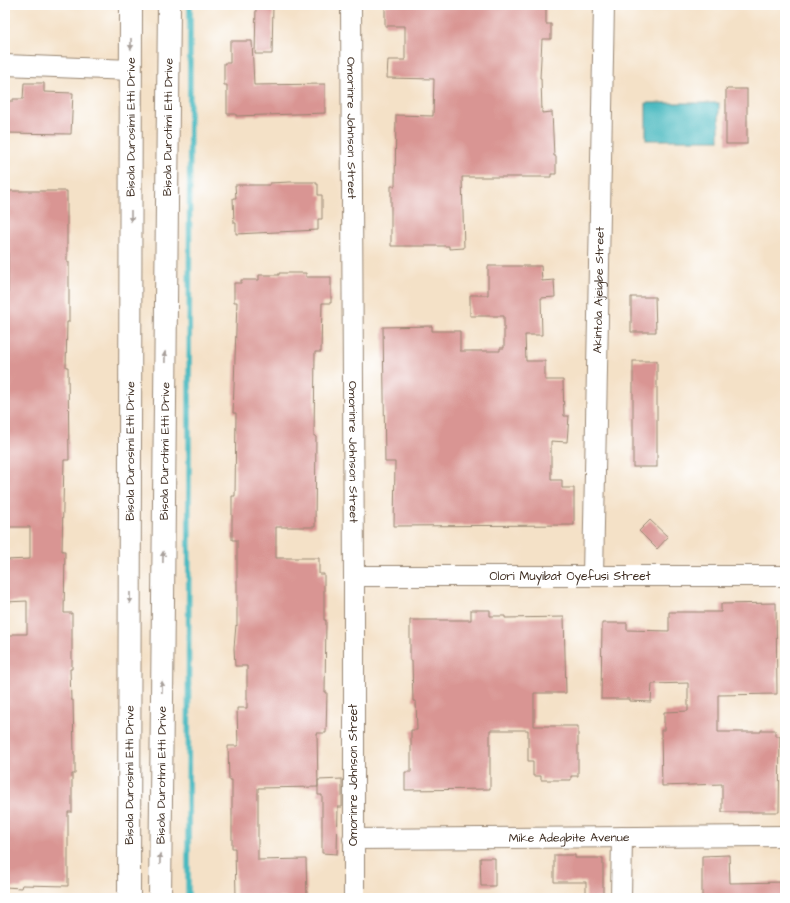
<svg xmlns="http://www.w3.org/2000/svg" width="790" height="903" viewBox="0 0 790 903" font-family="'Architects Daughter',sans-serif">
<rect width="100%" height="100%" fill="#fff"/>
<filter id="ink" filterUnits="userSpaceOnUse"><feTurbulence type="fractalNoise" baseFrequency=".025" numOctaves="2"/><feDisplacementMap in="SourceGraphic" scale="8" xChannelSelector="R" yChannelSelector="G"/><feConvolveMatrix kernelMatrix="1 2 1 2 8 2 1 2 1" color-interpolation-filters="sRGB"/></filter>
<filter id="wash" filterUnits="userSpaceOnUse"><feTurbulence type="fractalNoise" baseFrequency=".012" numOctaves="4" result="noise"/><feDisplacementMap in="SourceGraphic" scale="16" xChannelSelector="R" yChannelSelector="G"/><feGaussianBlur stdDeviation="0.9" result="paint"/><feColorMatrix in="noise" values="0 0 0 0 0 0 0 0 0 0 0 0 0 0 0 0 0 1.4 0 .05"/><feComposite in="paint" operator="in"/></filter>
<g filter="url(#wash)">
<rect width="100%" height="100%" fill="#f4e1c7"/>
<rect fill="#4ab9c0" stroke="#42726f" x="646" y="103" width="73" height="37"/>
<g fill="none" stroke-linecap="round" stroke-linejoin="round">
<path stroke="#4ab9c0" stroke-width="5.5" d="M 188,898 L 190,5"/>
</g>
<g id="blocks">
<g fill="#d99593">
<path d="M 256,5 L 273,5 L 272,54 L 255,54 Z"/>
<path d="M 385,5 L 546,5 L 546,24 L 551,24 L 551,39 L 542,39 L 540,78 L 541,78 L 542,113 L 552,112 L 554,156 L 556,156 L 556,174 L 551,174 L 551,177 L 462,177 L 464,248 L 449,249 L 449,246 L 391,246 L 391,186 L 395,186 L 396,115 L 433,116 L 434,79 L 387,78 L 388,60 L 405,60 L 405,26 L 385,26 Z"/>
<path d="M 230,41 L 252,41 L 254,85 L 325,84 L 325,113 L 236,116 L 236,114 L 227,114 L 227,85 L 224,85 L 224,63 L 230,63 Z"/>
<path d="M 24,83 L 44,83 L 44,92 L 73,93 L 71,134 L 5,133 L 5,101 L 13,101 L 13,99 L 23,99 Z"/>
<rect x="726" y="89" width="21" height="55"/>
<path d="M 290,182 L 316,182 L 316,184 L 318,184 L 318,195 L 322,195 L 322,219 L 318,219 L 318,230 L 236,234 L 236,223 L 234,223 L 233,198 L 236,198 L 235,185 L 270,185 L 270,183 Z"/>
<path d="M 5,191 L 67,191 L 67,262 L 69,262 L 69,322 L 67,322 L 66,367 L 68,367 L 69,460 L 64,460 L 62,551 L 65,551 L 64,613 L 72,613 L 72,669 L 70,669 L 71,700 L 73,700 L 74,755 L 75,755 L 75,774 L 72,774 L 72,812 L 68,812 L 68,886 L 22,885 L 21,888 L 5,887 L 5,636 L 12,636 L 12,634 L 27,634 L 27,601 L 5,602 L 5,560 L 30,559 L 30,527 L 5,527 L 5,330 L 8,330 L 8,237 L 5,237 Z"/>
<path d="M 488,266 L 541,266 L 542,281 L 554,280 L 555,297 L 541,298 L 542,335 L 525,335 L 526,361 L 545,361 L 545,380 L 563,380 L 564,416 L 569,416 L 567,442 L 551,441 L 551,480 L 562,480 L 562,488 L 574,488 L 574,525 L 394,526 L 395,462 L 385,462 L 383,327 L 432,326 L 432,331 L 460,331 L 460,351 L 500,351 L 500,348 L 504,348 L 504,316 L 470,316 L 470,295 L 488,295 Z"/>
<path d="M 279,273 L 306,273 L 306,277 L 331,277 L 331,303 L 322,303 L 321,352 L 315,352 L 314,436 L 316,436 L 315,527 L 276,527 L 276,558 L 319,558 L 319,574 L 324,574 L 324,620 L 326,620 L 325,692 L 327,692 L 326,733 L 317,733 L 318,787 L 258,788 L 258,860 L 306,859 L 307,898 L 236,898 L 235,848 L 232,848 L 232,780 L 229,780 L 228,746 L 238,746 L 237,708 L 247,708 L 247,666 L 235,666 L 234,648 L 236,625 L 237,626 L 237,540 L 232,540 L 232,496 L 235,496 L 236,413 L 233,413 L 237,302 L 234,302 L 234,283 L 241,283 L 241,280 L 259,280 L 259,275 L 279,275 Z"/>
<path d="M 631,297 L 655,297 L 656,332 L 631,332 Z"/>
<rect x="633" y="361" width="24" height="106"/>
<path d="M 650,520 L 668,537 L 657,549 L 639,531 Z"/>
<path d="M 776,603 L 777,694 L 718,695 L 718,732 L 761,732 L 761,730 L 775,730 L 775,736 L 780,736 L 779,812 L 722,812 L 722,784 L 662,786 L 661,730 L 664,730 L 664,712 L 688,711 L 688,683 L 652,684 L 651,702 L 630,701 L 630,699 L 601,699 L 602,623 L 627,623 L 627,630 L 669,631 L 669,612 L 721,612 L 721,604 Z"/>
<path d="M 471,610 L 490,610 L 490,616 L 505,616 L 505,618 L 564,617 L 566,693 L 534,693 L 534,726 L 578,726 L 578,776 L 571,776 L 571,780 L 541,780 L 541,776 L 533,776 L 533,761 L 528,761 L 528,730 L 490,730 L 490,789 L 405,790 L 405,772 L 411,772 L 411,730 L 417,730 L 416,701 L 413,701 L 412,661 L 410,661 L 410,620 L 471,620 Z"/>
<path d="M 342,779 L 342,807 L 338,807 L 337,854 L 322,853 L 322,795 L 318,795 L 318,780 Z"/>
<path d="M 554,855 L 575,855 L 575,858 L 603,858 L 603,898 L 586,898 L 586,882 L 554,882 Z"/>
<path d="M 729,855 L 730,883 L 784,882 L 784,898 L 702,898 L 702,856 Z"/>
<path d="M 480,858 L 495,858 L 495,886 L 481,886 Z"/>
</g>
</g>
</g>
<g filter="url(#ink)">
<use href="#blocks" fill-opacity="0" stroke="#988672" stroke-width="1"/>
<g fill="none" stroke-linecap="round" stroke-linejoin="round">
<defs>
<g id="minor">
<path id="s1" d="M 351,5 L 354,576 L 354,898"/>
<path d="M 5,65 L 131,70"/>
<path id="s2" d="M 354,576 L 785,576"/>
<path id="s3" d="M 593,576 L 604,5"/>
<path id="s4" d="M 353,839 L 785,836"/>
<path d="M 621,898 L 622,837"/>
</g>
<g id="major">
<path id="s5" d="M 129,898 L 131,5"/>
<path id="s6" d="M 160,898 L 169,5"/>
</g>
</defs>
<use href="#minor" stroke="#988672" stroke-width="22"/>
<use href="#major" stroke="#988672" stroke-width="24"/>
<use href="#minor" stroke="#fff" stroke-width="20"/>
<use href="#major" stroke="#fff" stroke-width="22"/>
</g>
<defs><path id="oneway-solid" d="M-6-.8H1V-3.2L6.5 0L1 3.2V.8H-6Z"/></defs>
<g fill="#a79f9a">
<use href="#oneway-solid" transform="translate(131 44) rotate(90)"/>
<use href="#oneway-solid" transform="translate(131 216) rotate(90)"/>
<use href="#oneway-solid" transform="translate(165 357) rotate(-89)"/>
<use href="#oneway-solid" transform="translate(163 557) rotate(-89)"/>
<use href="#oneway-solid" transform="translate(130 598) rotate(90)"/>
<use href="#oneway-solid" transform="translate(162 687) rotate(-89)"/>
<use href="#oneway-solid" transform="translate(160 859) rotate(-89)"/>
</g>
</g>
<g text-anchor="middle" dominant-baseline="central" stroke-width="3" stroke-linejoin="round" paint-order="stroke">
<g font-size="12" fill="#3b2a1e" stroke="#fff">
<text stroke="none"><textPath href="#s5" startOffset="771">Bisola Durosimi Etti Drive</textPath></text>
<text stroke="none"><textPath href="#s6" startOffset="771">Bisola Durotimi Etti Drive</textPath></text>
<text stroke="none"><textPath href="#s1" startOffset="123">Omorinre Johnson Street</textPath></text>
<text stroke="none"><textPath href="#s3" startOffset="286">Akintola Ajeigbe Street</textPath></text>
<text stroke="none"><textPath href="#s5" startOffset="447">Bisola Durosimi Etti Drive</textPath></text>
<text stroke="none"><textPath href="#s6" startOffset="447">Bisola Durotimi Etti Drive</textPath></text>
<text stroke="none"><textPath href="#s1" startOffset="447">Omorinre Johnson Street</textPath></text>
<text stroke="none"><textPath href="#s2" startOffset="216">Olori Muyibat Oyefusi Street</textPath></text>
<text stroke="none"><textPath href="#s5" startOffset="123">Bisola Durosimi Etti Drive</textPath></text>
<text stroke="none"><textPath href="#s6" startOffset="123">Bisola Durotimi Etti Drive</textPath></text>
<text transform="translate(353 775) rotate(-90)">Omorinre Johnson Street</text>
<text stroke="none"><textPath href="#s4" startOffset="216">Mike Adegbite Avenue</textPath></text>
</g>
</g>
<rect width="790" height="903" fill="none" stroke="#fff" stroke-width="20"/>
</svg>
